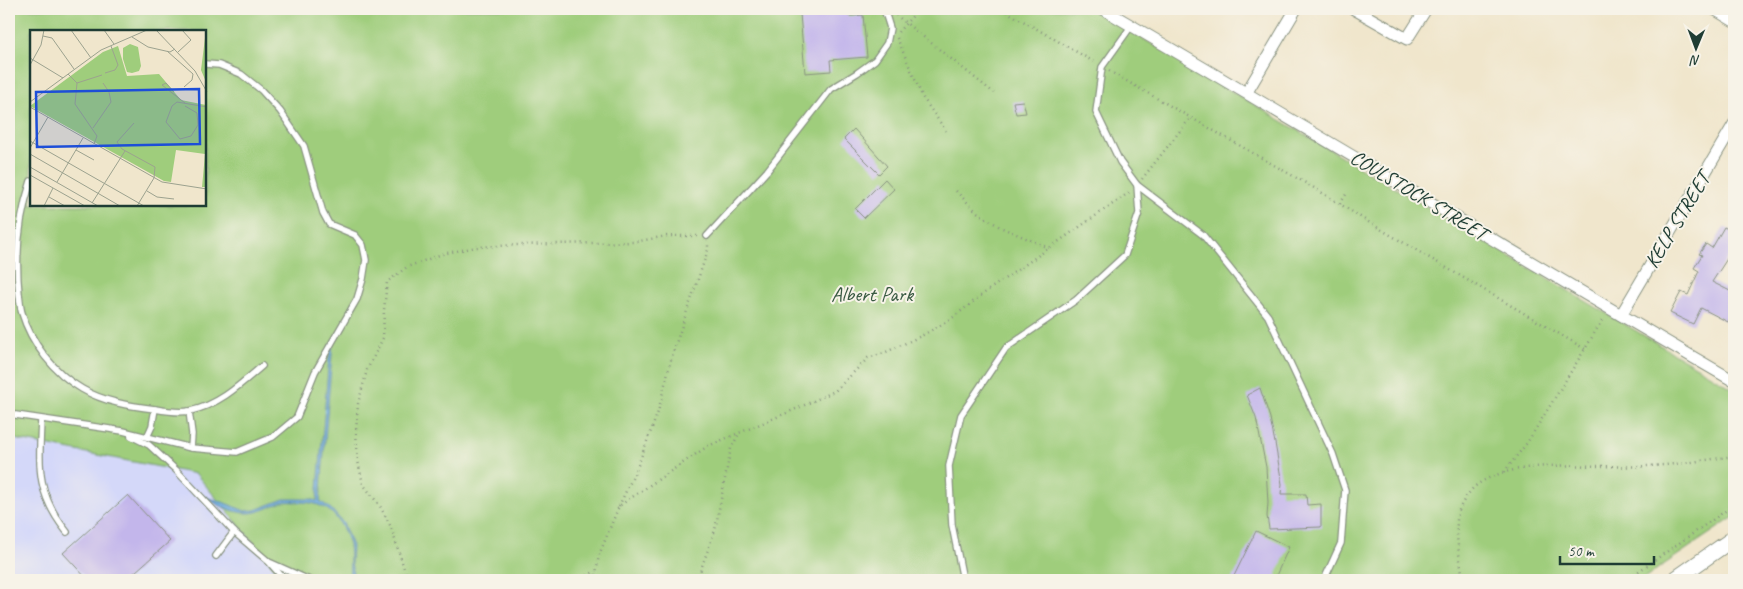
<svg xmlns="http://www.w3.org/2000/svg" width="1743" height="589" viewBox="0 0 1743 589" font-family="Caveat,sans-serif">
<rect width="100%" height="100%" fill="#f7f3e8"/>
<filter id="ink" filterUnits="userSpaceOnUse"><feTurbulence type="fractalNoise" baseFrequency=".02" numOctaves="2"/><feDisplacementMap in="SourceGraphic" scale="10" xChannelSelector="R" yChannelSelector="G"/><feConvolveMatrix kernelMatrix="1 2 1 2 8 2 1 2 1" color-interpolation-filters="sRGB"/></filter>
<filter id="wash" filterUnits="userSpaceOnUse"><feTurbulence type="fractalNoise" baseFrequency=".0096" numOctaves="4" result="noise"/><feDisplacementMap in="SourceGraphic" scale="20" xChannelSelector="R" yChannelSelector="G"/><feGaussianBlur stdDeviation="1.12" result="paint"/><feColorMatrix in="noise" values="0 0 0 0 0 0 0 0 0 0 0 0 0 0 0 0 0 1.4 0 .05"/><feComposite in="paint" operator="in"/></filter>
<g filter="url(#wash)">
<rect width="100%" height="100%" fill="#f0e6cc"/>
<path fill="#d4d8f9" d="M 9,438 L 196,474 L 285,580 L 9,580 Z"/>
<path fill="#9fcd7c" stroke="#5f8558" fill-rule="evenodd" d="M 9,9 L 1093,9 L 1734,389 L 1734,517 L 1641,580 L 285,580 L 196,474 L 9,438 ZM 31,31 L 205,31 L 205,205 L 31,205 Z"/>
<path fill="#6caade" stroke="#467489" d="M 333,342 L 320,501 L 331,509 L 343,523 L 352,546 L 351,562 L 354,580 L 350,579 C 349,568 351,555 349,545 C 341,517 328,502 299,502 C 294,502 288,501 283,502 C 271,506 260,513 247,513 C 231,513 214,502 200,496 L 220,501 L 245,511 L 255,510 L 284,499 L 310,499 L 317,501 L 330,345 Z"/>
<g id="blocks">
<g fill="#c3b6eb">
<path d="M 828,9 L 848,9 L 848,16 L 863,15 L 867,57 L 830,60 L 831,71 L 805,73 L 800,14 L 828,12 Z"/>
<path d="M 1023,101 L 1026,113 L 1016,114 L 1013,102 Z"/>
<path d="M 854,129 L 887,166 L 879,174 L 844,139 Z"/>
<path d="M 885,179 L 894,189 L 864,218 L 855,209 Z"/>
<path d="M 1724,227 L 1734,232 L 1734,248 L 1712,282 L 1734,293 L 1731,304 L 1734,306 L 1734,310 L 1728,322 L 1701,308 L 1693,324 L 1670,313 L 1681,292 L 1688,295 L 1699,271 L 1694,268 L 1702,255 L 1699,254 L 1706,244 L 1712,248 Z"/>
<path d="M 1260,388 L 1270,418 L 1275,443 L 1282,484 L 1281,494 L 1306,494 L 1307,505 L 1321,504 L 1321,527 L 1269,529 L 1267,516 L 1268,503 L 1266,467 L 1256,418 L 1247,395 Z"/>
<path d="M 128,495 L 170,541 L 126,580 L 88,580 L 63,553 Z"/>
<path d="M 1256,531 L 1289,547 L 1274,580 L 1232,580 Z"/>
</g>
</g>
</g>
<g filter="url(#ink)">
<use href="#blocks" fill-opacity="0" stroke="#889280" stroke-width="1"/>
<g fill="none" stroke-linecap="round" stroke-linejoin="round">
<defs>
<g id="service">
<path d="M 1132,25 L 1102,67 L 1096,112 L 1120,162 L 1137,185 L 1203,235 L 1268,316 L 1333,454 L 1345,490 L 1341,543 L 1324,580"/>
<path d="M 31,181 C 19,217 15,256 19,294 C 20,300 20,307 22,313 C 31,343 54,373 82,389 C 104,402 130,406 155,409"/>
<path d="M 707,236 L 767,171 L 831,89 L 857,73 L 875,60 L 887,43 L 890,28 L 884,9"/>
<path d="M 189,411 L 192,434 L 191,448"/>
<path d="M 9,414 L 123,431 L 191,448 L 237,452 L 273,437 L 297,417 L 315,372 L 357,299 L 363,279 L 366,260 L 363,245 L 355,235 L 329,224 L 323,213 L 304,146 L 280,111 L 261,90 L 241,74 L 219,65 L 205,64"/>
<path d="M 41,420 C 39,467 36,494 67,532"/>
<path d="M 131,436 L 149,445 L 176,470 L 234,532 L 269,562 L 285,580"/>
<path d="M 147,437 L 152,426 L 155,409 C 166,411 179,413 190,411 C 219,405 241,384 262,366"/>
<path d="M 216,556 L 234,532"/>
<path d="M 271,563 L 309,580"/>
<path d="M 963,580 L 952,525 L 949,466 L 961,415 L 1006,348 L 1076,300 L 1125,255 L 1139,213 L 1137,185"/>
</g>
<g id="minor">
<path d="M 1103,9 C 1314,132 1523,259 1734,381"/>
<path d="M 1354,9 L 1407,39 L 1426,9"/>
<path d="M 1714,9 L 1734,21"/>
<path d="M 1247,92 L 1296,9"/>
<path d="M 1621,315 L 1734,124"/>
</g>
<path id="tertiary" d="M 1674,580 L 1734,538"/>
</defs>
<use href="#service" stroke="#889280" stroke-width="8"/>
<use href="#minor" stroke="#889280" stroke-width="13"/>
<use href="#tertiary" stroke="#889280" stroke-width="17"/>
<g stroke="#889280" stroke-width="2.5" stroke-dasharray="1 4" stroke-linecap="butt">
<path d="M 1002,9 L 1096,63"/>
<path d="M 896,15 L 994,93"/>
<path d="M 898,32 L 919,9"/>
<path d="M 897,38 L 923,98 L 946,131"/>
<path d="M 1109,71 L 1316,189 L 1370,223 L 1585,349"/>
<path d="M 1142,179 L 1191,117"/>
<path d="M 956,191 L 977,212 L 1000,227 L 1049,248"/>
<path d="M 1340,204 L 1347,193"/>
<path d="M 1504,472 L 1527,443 L 1585,349 L 1604,317"/>
<path d="M 619,506 L 637,468 L 658,412 L 673,352 L 708,250 L 708,243"/>
<path d="M 411,580 L 407,578 L 391,527 L 380,506 L 363,484 L 358,461 L 356,432 L 358,404 L 367,370 L 383,338 L 384,310 L 387,282 L 407,267 L 442,254 L 476,247 L 518,245 L 634,242 L 667,236 L 699,236"/>
<path d="M 578,580 L 596,571"/>
<path d="M 595,580 L 599,555 L 619,506 L 708,446 L 796,409 L 835,391 L 868,358 L 884,353 L 923,335 L 951,319 L 987,291 L 1130,192"/>
<path d="M 697,580 L 715,530 L 731,448 L 739,434"/>
<path d="M 1463,580 C 1461,562 1452,525 1460,508 C 1464,499 1470,490 1478,484 C 1520,456 1598,469 1647,466 C 1676,465 1706,460 1734,456"/>
<path d="M 1626,580 L 1734,505"/>
</g>
<use href="#service" stroke="#fff" stroke-width="5.5"/>
<use href="#minor" stroke="#fff" stroke-width="11"/>
<use href="#tertiary" stroke="#fff" stroke-width="15"/>
</g>
</g>
<g text-anchor="middle" dominant-baseline="central" stroke-width="4" stroke-linejoin="round" paint-order="stroke">
<g font-size="21" fill="#1f3d34" stroke="#f7f3e8">
<text transform="translate(1419 195) rotate(31)">COULSTOCK STREET</text>
<text transform="translate(1677 220) rotate(-59)">KELP STREET</text>
</g>
<g font-size="21" fill="#395a42" stroke="#f7f3e8">
<text x="872" y="294">Albert Park</text>
</g>
</g>
<g transform="translate(30 30)">
<rect width="176" height="176" fill="#f0e6cc"/>
<path d="M 176,0 L 177,0 L 176,52 L 171,40 ZM 100,14 L 108,17 L 111,36 L 109,41 L 102,43 L 97,42 L 93,29 L 93,18 ZM 88,16 L 97,46 L 129,44 L 151,70 L 176,75 L 176,157 L 172,157 L 175,124 L 146,120 L 141,152 L 134,151 L 0,76 L 73,22 Z" fill="#9fcd7c"/>
<path fill="none" stroke="#9ca28f" stroke-width="1" d="M 41,0 L 61,28M 74,0 L 84,14M 126,0 L 165,41 L 177,62M 13,6 L 22,8 L 44,39M 102,7 L 118,17 L 140,22 L 145,19M 137,21 L 163,44 L 162,50 L 154,57M 148,22 L 161,10 L 152,0M 0,28 L 33,48M 0,35 L 11,15 L 14,0M 75,43 L 85,40 L 88,35 L 81,16M 38,44 L 47,53 L 45,74 L 67,106 L 64,114M 47,53 L 72,45M 144,62 L 136,53 L 132,55 L 155,73M 0,72 L 71,20 L 117,0M 155,76 L 167,83 L 168,95 L 161,106 L 150,109 L 136,92 L 142,76 L 147,72 L 177,77M 0,77 L 132,152 L 177,159M 63,98 L 81,72 L 79,62 L 73,53M 0,111 L 114,176M 0,118 L 18,87M 92,119 L 125,137 L 124,148 L 107,176M 92,119 L 87,112 L 104,93M 46,120 L 64,130M 0,124 L 90,176M 0,137 L 68,176M 0,145 L 55,176M 27,152 L 53,108M 117,161 L 127,167 L 144,169M 19,167 L 35,176M 62,173 L 95,121M 14,176 L 23,158"/>
<path fill="#1d4ed8" fill-opacity="0.15" stroke="#1d4ed8" stroke-width="2.5" d="M 169,59 L 170,114 L 7,117 L 6,62 Z"/>
<rect width="176" height="176" fill="none" stroke="#1f3d34" stroke-width="2.5"/>
</g>
<rect width="1743" height="589" fill="none" stroke="#f7f3e8" stroke-width="30"/>
<g transform="translate(1696 48) rotate(181)" stroke="#f7f3e8" stroke-width="4" paint-order="stroke">
<path d="M0-4L9 19L0 12L-9 19Z" fill="#1f3d34"/>
<text y="-8" font-size="14" font-weight="bold" text-anchor="middle" fill="#1f3d34">N</text>
</g>
<path d="M1560 556v8h94v-8" fill="none" stroke="#1f3d34" stroke-width="2.5"/>
<text x="1568" y="556" font-size="15" fill="#1f3d34" stroke="#f7f3e8" stroke-width="4" paint-order="stroke">50 m</text>
</svg>
